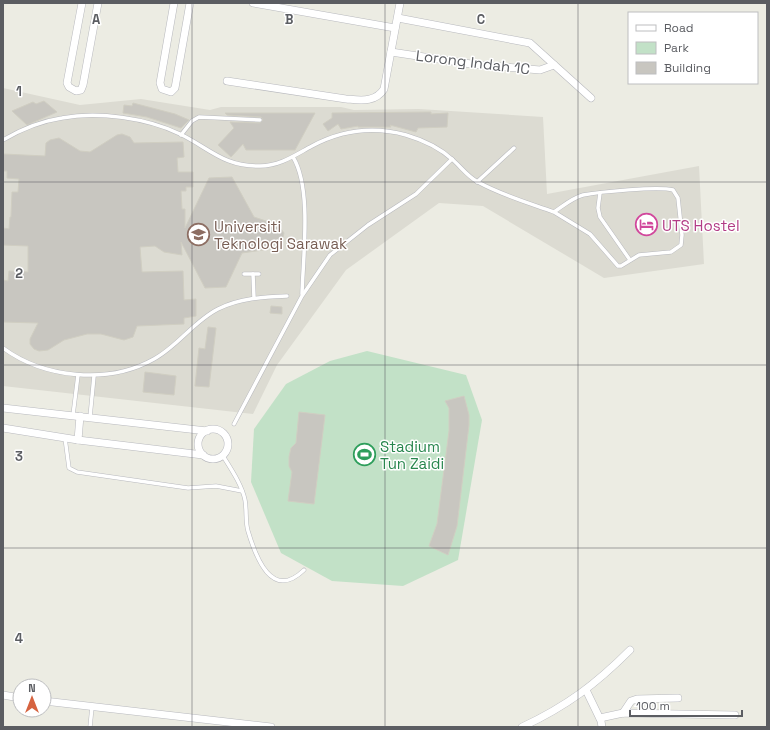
<svg xmlns="http://www.w3.org/2000/svg" width="770" height="730" viewBox="0 0 770 730" font-family="'Space Grotesk',sans-serif">
<rect width="100%" height="100%" fill="#ecece3"/>
<path fill="#dcdbd2" d="M 3,88 L 80,105 L 141,99 L 210,110 L 221,107 L 341,107 L 354,110 L 419,109 L 543,117 L 547,194 L 699,166 L 704,264 L 604,278 L 483,206 L 439,203 L 346,270 L 277,365 L 253,414 L 3,386 Z"/>
<path fill="#c2e1c7" d="M 367,351 L 466,375 L 482,420 L 458,560 L 403,586 L 332,581 L 281,553 L 251,482 L 254,429 L 286,384 L 330,361 Z"/>
<g fill="#c8c6c0" stroke="#d0cec2">
<path d="M 44,101 L 57,112 L 27,125 L 12,111 L 33,102 L 36,104 Z"/>
<path d="M 133,103 L 175,114 L 189,120 L 181,128 L 147,117 L 123,113 L 124,105 L 132,106 Z"/>
<path d="M 431,112 L 431,114 L 448,113 L 447,127 L 418,128 L 416,132 L 390,125 L 391,127 L 358,127 L 358,126 L 341,129 L 338,124 L 328,131 L 323,124 L 332,118 L 332,113 Z"/>
<path d="M 225,113 L 315,113 L 295,150 L 246,150 L 243,144 L 231,157 L 218,145 L 234,128 L 230,122 L 260,123 L 263,120 L 261,117 L 227,115 Z"/>
<path d="M 122,134 L 130,137 L 134,143 L 183,142 L 184,157 L 177,158 L 178,172 L 193,172 L 193,187 L 186,187 L 186,191 L 181,191 L 182,209 L 185,209 L 185,228 L 209,178 L 232,177 L 254,217 L 278,225 L 284,233 L 283,237 L 277,243 L 263,250 L 242,253 L 226,287 L 205,288 L 181,242 L 182,255 L 164,252 L 155,246 L 140,247 L 142,272 L 183,271 L 184,300 L 196,299 L 196,316 L 184,318 L 184,324 L 137,326 L 133,337 L 124,340 L 101,334 L 87,334 L 64,340 L 48,350 L 39,351 L 34,349 L 30,344 L 30,339 L 38,323 L 3,322 L 3,280 L 8,281 L 9,271 L 28,272 L 28,246 L 3,245 L 3,228 L 9,229 L 10,217 L 11,217 L 12,192 L 18,192 L 19,179 L 7,178 L 7,171 L 3,171 L 3,154 L 45,156 L 46,143 L 50,140 L 59,138 L 80,151 L 90,152 L 117,135 Z"/>
<path d="M 271,306 L 282,307 L 282,314 L 270,313 Z"/>
<path d="M 208,327 L 216,328 L 209,387 L 195,386 L 199,348 L 205,349 Z"/>
<path d="M 145,372 L 176,376 L 174,395 L 143,392 Z"/>
<path d="M 464,396 L 469,415 L 469,425 L 457,526 L 448,555 L 429,546 L 437,524 L 449,431 L 449,408 L 445,401 Z"/>
<path d="M 299,412 L 325,415 L 314,504 L 288,501 L 292,472 L 289,466 L 289,457 L 291,448 L 296,443 Z"/>
</g>
<g fill="none" stroke-linecap="round" stroke-linejoin="round">
<defs>
<g id="service">
<path d="M 181,135 L 192,121 L 199,117 L 260,120"/>
<path d="M 3,140 C 20,130 42,121 62,118 C 98,111 147,118 180,134 C 209,148 224,167 260,166 C 280,166 295,155 312,146 C 342,130 373,126 406,135 C 423,140 440,148 453,160 C 461,167 468,177 478,182 C 501,195 529,203 554,212 C 563,206 572,198 583,195 C 599,192 658,186 673,190 L 678,198 L 682,235 L 681,245 L 671,252 L 639,255 L 621,266 L 618,266 L 590,234 L 554,212"/>
<path d="M 293,157 C 312,188 303,257 302,294"/>
<path d="M 477,182 L 514,148"/>
<path d="M 600,193 L 598,208 L 600,217 L 630,260"/>
<path d="M 244,274 L 259,274"/>
<path d="M 253,274 L 254,298"/>
<path d="M 3,348 C 44,378 108,385 154,359 C 178,346 194,321 218,309 C 240,298 263,297 287,296"/>
<path d="M 73,415 L 78,375"/>
<path d="M 90,417 L 94,376"/>
<path d="M 234,424 L 302,296 L 330,255 L 368,225 L 416,194 L 452,159"/>
<path d="M 65,438 L 69,468 L 77,472 L 188,488 L 216,486 L 242,491"/>
<path d="M 223,456 C 231,469 242,485 245,500 C 247,510 245,521 248,531 C 256,558 272,601 304,570"/>
<path d="M 90,727 L 92,707"/>
</g>
<g id="minor">
<path d="M 82,3 L 67,83 L 69,87 L 76,91 L 81,90 L 83,85 L 98,3"/>
<path d="M 174,3 L 160,83 L 162,89 L 171,92 L 175,88 L 190,3"/>
<path d="M 253,3 L 395,28"/>
<path d="M 398,18 L 530,43 L 591,98"/>
<path d="M 391,52 L 471,64 L 540,70 L 554,65"/>
<path d="M 227,81 L 346,99 C 360,100 375,103 384,89 L 400,3"/>
<path d="M 3,408 L 207,431"/>
<path d="M 3,428 L 78,440 L 203,455"/>
<circle cx="213" cy="444" r="15"/>
<path d="M 78,440 L 80,416"/>
<path d="M 586,690 L 601,721 L 602,727"/>
<path d="M 3,695 L 20,698"/>
<path d="M 44,701 L 271,727"/>
<path d="M 623,713 L 631,701 L 637,699 L 678,698"/>
<path d="M 600,718 L 623,713 L 735,715"/>
<path d="M 522,727 C 567,706 596,684 630,650"/>
</g>
</defs>
<use href="#service" stroke="#b8b9be" stroke-width="4.5"/>
<use href="#minor" stroke="#b8b9be" stroke-width="8"/>
<use href="#service" stroke="#fff" stroke-width="3.5"/>
<use href="#minor" stroke="#fff" stroke-width="7"/>
</g>
<path fill="none" stroke="#5b5d62" stroke-width="1" stroke-opacity="0.55" d="M 192,3 L 192,727M 385,3 L 385,727M 578,3 L 578,727M 3,182 L 767,182M 3,365 L 767,365M 3,548 L 767,548"/>
<defs>
<symbol id="hotel-ring" viewBox="-11 -11 22 22"><circle r="9.5" fill="#fff" stroke="#d1479c" stroke-width="1.5"/><path d="M-6-4.5h1.5V1H6V5H4.5V3h-9V5H-6ZM-4 0a1.8 1.8 0 1 1 3.6 0ZM.5 0V-2.5h3Q6-2.5 6 0Z" fill="#d1479c"/></symbol>
<symbol id="university-ring" viewBox="-11 -11 22 22"><circle r="9.5" fill="#fff" stroke="#8d6e63" stroke-width="1.5"/><path d="M0-5L7-2L0 1L-7-2ZM-4 1L0 2.5L4 1V4Q0 6-4 4Z" fill="#8d6e63"/></symbol>
<symbol id="stadium-ring" viewBox="-11 -11 22 22"><circle r="9.5" fill="#fff" stroke="#2e9e5b" stroke-width="1.5"/><path d="M0-5a6.5 5 0 1 0 0 10a6.5 5 0 1 0 0-10ZM-3.5-1.8h7v3.6h-7Z" fill="#2e9e5b"/></symbol>
</defs>
<g fill-rule="evenodd">
<use href="#hotel-ring" x="634" y="212" width="25" height="25"/>
<use href="#university-ring" x="186" y="222" width="25" height="25"/>
<use href="#stadium-ring" x="352" y="442" width="25" height="25"/>
</g>
<g text-anchor="middle" dominant-baseline="central" stroke-width="3" stroke-linejoin="round" paint-order="stroke">
<g font-size="15" fill="#5b5d62" stroke="#fff">
<text transform="translate(473 62) rotate(7)">Lorong Indah 1C</text>
</g>
<g font-size="15" fill="#b23c85" stroke="#fff" text-anchor="start">
<text x="662" y="225">UTS Hostel</text>
</g>
<g font-size="15" fill="#785e54" stroke="#fff" text-anchor="start">
<text x="214" y="226">Universiti<tspan x="214" dy="17">Teknologi Sarawak</tspan></text>
</g>
<g font-size="15" fill="#27864d" stroke="#fff" text-anchor="start">
<text x="380" y="446">Stadium<tspan x="380" dy="17">Tun Zaidi</tspan></text>
</g>
</g>
<g font-size="13" text-anchor="middle" font-weight="bold" fill="#5b5d62" stroke="#fff" stroke-width="3" stroke-linejoin="round" paint-order="stroke">
<text x="96" y="24">A</text>
<text x="289" y="24">B</text>
<text x="481" y="24">C</text>
<text x="19" y="96">1</text>
<text x="19" y="278">2</text>
<text x="19" y="461">3</text>
<text x="19" y="643">4</text>
</g>
<rect width="770" height="730" fill="none" stroke="#5b5d62" stroke-width="8"/>
<rect x="628" y="12" width="130" height="72" fill="#ffffff" stroke="#bdbec0"/>
<rect x="636" y="25" width="20" height="6" fill="#ffffff" stroke="#bdbec0"/>
<text x="664" y="32" font-size="12" fill="#5b5d62">Road</text>
<rect x="636" y="42" width="20" height="12" fill="#c2e1c7" stroke="#bdbec0"/>
<text x="664" y="52" font-size="12" fill="#5b5d62">Park</text>
<rect x="636" y="62" width="20" height="12" fill="#c8c6c0" stroke="#bdbec0"/>
<text x="664" y="72" font-size="12" fill="#5b5d62">Building</text>
<g transform="translate(32 698)"><circle r="19" fill="#ffffff" stroke="#bdbec0"/>
<path d="M0-3L7 15L0 10L-7 15Z" fill="#d66340"/>
<text y="-6" font-size="11" font-weight="bold" text-anchor="middle" fill="#5b5d62">N</text>
</g>
<path d="M630 710v6h112v-6" fill="none" stroke="#5b5d62" stroke-width="2"/>
<text x="636" y="710" font-size="12" fill="#5b5d62" stroke="#ffffff" stroke-width="3" paint-order="stroke">100 m</text>
</svg>
